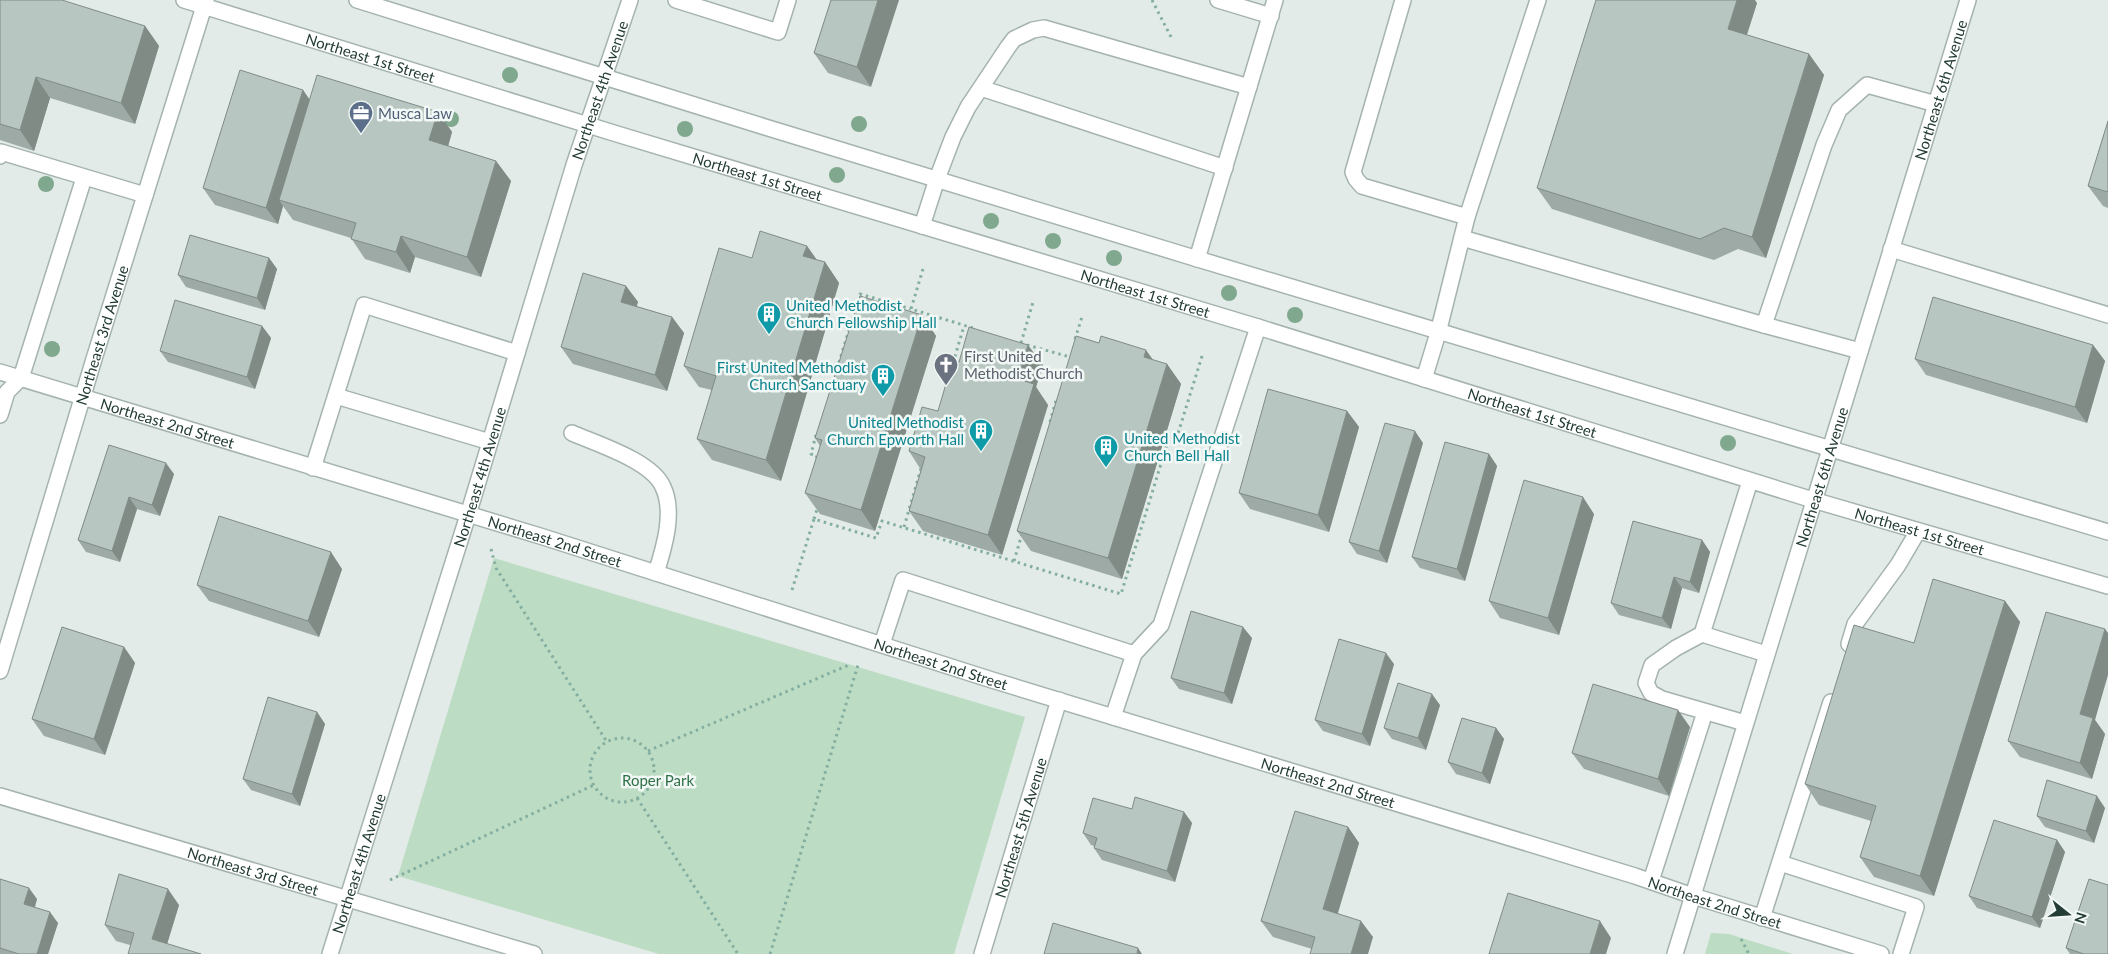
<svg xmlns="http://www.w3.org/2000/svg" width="2108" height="954" viewBox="0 0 2108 954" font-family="Lato,sans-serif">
<rect width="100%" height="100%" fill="#e2ebe7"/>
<g fill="#bcdcc4">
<path d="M 494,558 L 1025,717 L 954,954 L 659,954 L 398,876 Z"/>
<path d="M 1711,933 L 1729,934 L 1793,954 L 1705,954 Z"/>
</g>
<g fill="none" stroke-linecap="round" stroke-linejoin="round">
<defs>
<g id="service">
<path d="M 676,0 L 778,32 L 788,0"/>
<path d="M 1218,0 L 1271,16"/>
<path d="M 1403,0 L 1353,172 L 1356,179 L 1362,186 L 1467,217"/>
<path d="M 981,88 L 1225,168"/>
<path d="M 0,156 L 1,152 L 145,195"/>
<path d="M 937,179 L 953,137 L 968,107 L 1008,47 L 1014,39 L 1033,30 L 1044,28 L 1249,87"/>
<path d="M 1462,238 L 1764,325"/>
<path d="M 1891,249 L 2108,315"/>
<path d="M 1197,259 L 1275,0"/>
<path d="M 1438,333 L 1467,217 L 1538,0"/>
<path d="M 1860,351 L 1764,325 L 1824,145 L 1839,110 L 1867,85 L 1936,104"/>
<path d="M 336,396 L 490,442"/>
<path d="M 0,415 L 7,392 L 21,378 L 84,178"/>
<path d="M 572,433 C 597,444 652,461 663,487 C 675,512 664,548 656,573"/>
<path d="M 313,468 L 364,305 L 517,353"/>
<path d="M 1750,481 L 1702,634 L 1766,654"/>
<path d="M 1702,634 L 1676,648 L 1652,665 L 1646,683 L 1651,693 L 1662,699 L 1745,723"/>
<path d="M 882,644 L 903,580 L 1134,654 L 1161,625 L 1258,327"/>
<path d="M 1849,644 L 1855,624 L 1898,565 L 1918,531"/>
<path d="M 1113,717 L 1134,654"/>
<path d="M 1780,863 L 1916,907 L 1901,954"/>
<path d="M 1651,881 L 1705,712"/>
<path d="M 1762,918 L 1831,702"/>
</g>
<g id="minor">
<path id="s1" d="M 184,0 L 617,134 L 1258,327 L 1813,500 L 2108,586"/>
<path d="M 357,0 C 638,89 919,174 1201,260 C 1503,352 1805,444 2108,532"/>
<path d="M 922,226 L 937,179"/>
<path id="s2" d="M 0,372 L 540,536 L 992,680 L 1635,876 L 1693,896 L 1881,954"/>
<path d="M 1424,379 L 1438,333"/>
<path id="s3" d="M 0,671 L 94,359 L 206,0"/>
<path id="s4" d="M 0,796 L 534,954"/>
<path id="s5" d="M 330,954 L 468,515 L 574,165 L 630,0"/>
<path id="s6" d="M 982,954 L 1059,700"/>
<path id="s7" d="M 1675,954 L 1968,0"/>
</g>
</defs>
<use href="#service" stroke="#a5b3ae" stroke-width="18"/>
<use href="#minor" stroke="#a5b3ae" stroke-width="18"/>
<g stroke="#84aea0" stroke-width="3" stroke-dasharray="2.5 4" stroke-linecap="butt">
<path d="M 1152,0 L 1171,37"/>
<path d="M 923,269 L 911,309 L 973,328"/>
<path d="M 1075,339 L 1082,317"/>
<path d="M 1021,343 L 1033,302"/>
<path d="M 1027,345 L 1070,357"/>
<path d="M 953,363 L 964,326"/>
<path d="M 837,369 L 860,294 L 911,309"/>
<path d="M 1050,422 L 1057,397"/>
<path d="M 816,458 L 817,456 L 811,454 L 816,435"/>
<path d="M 814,519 L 818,506"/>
<path d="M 904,527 L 922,465"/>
<path d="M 491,549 L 496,568 L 607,742"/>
<path d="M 1014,561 L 1022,534"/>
<path d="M 792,590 L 814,519 L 876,538 L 882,521 L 1121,594 L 1168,441 L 1175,443 L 1203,353"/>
<circle cx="622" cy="770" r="32"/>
<path d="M 648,751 L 851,664"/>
<path d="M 637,798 L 738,954"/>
<path d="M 390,880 L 594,785"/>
<path d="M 1741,939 L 1749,954"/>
<path d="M 770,954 L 858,665"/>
</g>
<use href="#service" stroke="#fff" stroke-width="15"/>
<use href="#minor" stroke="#fff" stroke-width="15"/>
</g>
<g fill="#80a88f">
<circle cx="510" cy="75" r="8"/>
<circle cx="451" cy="119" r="8"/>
<circle cx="859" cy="124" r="8"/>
<circle cx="685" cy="129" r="8"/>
<circle cx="837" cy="175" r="8"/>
<circle cx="46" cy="184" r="8"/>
<circle cx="991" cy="221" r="8"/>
<circle cx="1053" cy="241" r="8"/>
<circle cx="1114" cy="258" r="8"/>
<circle cx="1229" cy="293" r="8"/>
<circle cx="1295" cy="315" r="8"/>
<circle cx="52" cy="349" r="8"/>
<circle cx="1728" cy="443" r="8"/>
</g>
<g fill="#9daaa5">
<path d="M 0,0 L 145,26 L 159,46 L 135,124 L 50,98 L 34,151 L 0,140 Z"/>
<path d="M 831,0 L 871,87 L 828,73 L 814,53 Z"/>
<path d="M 1757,3 L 1747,35 L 1809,54 L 1824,75 L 1766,258 L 1738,249 L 1714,260 L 1552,209 L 1537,188 Z"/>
<path d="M 303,90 L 309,99 L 438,112 L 452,132 L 448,146 L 496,161 L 511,181 L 481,277 L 415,257 L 410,273 L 365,259 L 351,238 L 293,220 L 283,206 L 278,224 L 215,205 L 203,188 Z"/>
<path d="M 2108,121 L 2108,208 L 2103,206 L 2088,186 Z"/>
<path d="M 807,246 L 817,260 L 825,262 L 839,283 L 781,481 L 712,460 L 697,439 L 712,390 L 699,387 L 684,366 L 752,258 Z"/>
<path d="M 269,258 L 277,269 L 265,310 L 186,287 L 178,275 Z"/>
<path d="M 626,286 L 638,302 L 636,306 L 672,317 L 684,333 L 667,391 L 573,364 L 561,347 Z"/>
<path d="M 922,315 L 936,336 L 875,531 L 820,514 L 805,493 L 820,446 L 815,438 Z"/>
<path d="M 262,326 L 271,338 L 255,389 L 168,362 L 160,351 Z"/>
<path d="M 2093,345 L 2105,361 L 2087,423 L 1926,375 L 1915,359 Z"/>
<path d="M 1153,360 L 1167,364 L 1181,384 L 1122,579 L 1031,551 L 1017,531 Z"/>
<path d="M 959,362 L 1043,365 L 1036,387 L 1048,405 L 1002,555 L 923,531 L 909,511 L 921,470 L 909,451 L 938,411 Z"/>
<path d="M 1347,411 L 1359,427 L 1329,532 L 1250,509 L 1239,493 Z"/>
<path d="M 1423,443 L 1387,563 L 1357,554 L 1349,542 Z"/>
<path d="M 109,445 L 174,474 L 160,516 L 137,509 L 120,562 L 86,552 L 78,540 Z"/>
<path d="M 1489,454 L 1497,466 L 1465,581 L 1420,568 L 1412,557 Z"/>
<path d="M 1594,514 L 1559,635 L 1500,618 L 1489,601 Z"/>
<path d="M 1702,540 L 1710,552 L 1699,593 L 1682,588 L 1671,629 L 1619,615 L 1611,603 Z"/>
<path d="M 342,569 L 319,637 L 209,601 L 197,585 Z"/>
<path d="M 2005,601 L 2020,622 L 1934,896 L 1874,877 L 1860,857 L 1871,821 L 1819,805 L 1805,784 L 1914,643 Z"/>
<path d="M 1252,638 L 1232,704 L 1179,689 L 1171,678 Z"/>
<path d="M 124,647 L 135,663 L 105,755 L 44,736 L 32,719 Z"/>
<path d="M 1394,664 L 1370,746 L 1323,731 L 1315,720 Z"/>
<path d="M 1440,705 L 1426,750 L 1392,739 L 1384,728 Z"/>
<path d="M 317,712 L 325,724 L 300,806 L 251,790 L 243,779 Z"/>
<path d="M 2095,720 L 2105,734 L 2092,779 L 2020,757 L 2008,741 Z"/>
<path d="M 1690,727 L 1669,796 L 1584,769 L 1572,753 Z"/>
<path d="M 1496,728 L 1504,739 L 1490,784 L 1456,774 L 1448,762 Z"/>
<path d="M 2105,808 L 2094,843 L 2045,827 L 2037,816 Z"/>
<path d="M 1132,809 L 1184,812 L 1192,823 L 1175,882 L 1102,860 L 1094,848 L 1094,846 L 1091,845 L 1083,833 Z"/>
<path d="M 1348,827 L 1359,843 L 1338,913 L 1373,937 L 1312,949 L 1273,937 L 1261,921 Z"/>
<path d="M 2057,840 L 2065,852 L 2040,928 L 1977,908 L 1969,896 Z"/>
<path d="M 0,879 L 37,899 L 35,907 L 58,923 L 48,954 L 0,954 Z"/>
<path d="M 179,905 L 167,944 L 130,945 L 116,941 L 105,925 Z"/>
<path d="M 2066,948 L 2108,954 L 2070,954 Z"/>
</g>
<g fill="#808b86">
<path d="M 878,0 L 899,0 L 871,87 L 857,67 Z"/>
<path d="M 1737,0 L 1755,0 L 1757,3 L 1742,49 L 1728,29 Z"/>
<path d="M 145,26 L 159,46 L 135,124 L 121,103 Z"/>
<path d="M 1809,54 L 1824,75 L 1766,258 L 1752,237 Z"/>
<path d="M 36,77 L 50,98 L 34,151 L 20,130 Z"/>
<path d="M 303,90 L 314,106 L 279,200 L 283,206 L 278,224 L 266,208 Z"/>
<path d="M 438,112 L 452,132 L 444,161 L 429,140 Z"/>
<path d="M 496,161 L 511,181 L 481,277 L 467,257 Z"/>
<path d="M 401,236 L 415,257 L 410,273 L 396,252 Z"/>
<path d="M 807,246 L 821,266 L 803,256 Z"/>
<path d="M 269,258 L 277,269 L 265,310 L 257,298 Z"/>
<path d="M 825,262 L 839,283 L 781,481 L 766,460 Z"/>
<path d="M 626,286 L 638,302 L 633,319 L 621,302 Z"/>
<path d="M 922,315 L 936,336 L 875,531 L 861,510 Z"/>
<path d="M 672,317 L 684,333 L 667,391 L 655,375 Z"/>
<path d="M 262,326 L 271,338 L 255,389 L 247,377 Z"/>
<path d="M 1028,345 L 1043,365 L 1036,387 L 1048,405 L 1002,555 L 988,535 L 1018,379 Z"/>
<path d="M 2093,345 L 2105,361 L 2087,423 L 2075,407 Z"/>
<path d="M 1146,350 L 1161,371 L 1144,357 Z"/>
<path d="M 1167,364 L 1181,384 L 1122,579 L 1108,558 Z"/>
<path d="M 1347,411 L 1359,427 L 1329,532 L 1318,515 Z"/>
<path d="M 1415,431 L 1423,443 L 1387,563 L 1379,551 Z"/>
<path d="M 1489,454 L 1497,466 L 1465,581 L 1457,569 Z"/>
<path d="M 166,463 L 174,474 L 160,516 L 152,505 Z"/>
<path d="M 129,497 L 137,509 L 120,562 L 112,551 Z"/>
<path d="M 1583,497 L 1594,514 L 1559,635 L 1548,618 Z"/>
<path d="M 1702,540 L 1710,552 L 1699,593 L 1690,582 Z"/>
<path d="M 331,552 L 342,569 L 319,637 L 308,621 Z"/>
<path d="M 1674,577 L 1682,588 L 1671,629 L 1662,618 Z"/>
<path d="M 2005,601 L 2020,622 L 1934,896 L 1920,876 Z"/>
<path d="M 1243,627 L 1252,638 L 1232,704 L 1224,693 Z"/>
<path d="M 2105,629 L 2108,633 L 2108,675 L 2095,720 L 2105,734 L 2092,779 L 2080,763 L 2080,714 Z"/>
<path d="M 124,647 L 135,663 L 105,755 L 94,739 Z"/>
<path d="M 1386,653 L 1394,664 L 1370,746 L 1362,734 Z"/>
<path d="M 1432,694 L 1440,705 L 1426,750 L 1418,738 Z"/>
<path d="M 1678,710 L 1690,727 L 1669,796 L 1658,779 Z"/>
<path d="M 317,712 L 325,724 L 300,806 L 292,794 Z"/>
<path d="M 1496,728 L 1504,739 L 1490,784 L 1482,773 Z"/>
<path d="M 2097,796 L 2105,808 L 2094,843 L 2086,831 Z"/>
<path d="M 1184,812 L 1192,823 L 1175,882 L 1167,871 Z"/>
<path d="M 1348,827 L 1359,843 L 1334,925 L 1323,909 Z"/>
<path d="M 2057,840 L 2065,852 L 2040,928 L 2032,917 Z"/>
<path d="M 29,888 L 37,899 L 32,916 L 24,904 Z"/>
<path d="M 168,889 L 179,905 L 164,954 L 152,939 Z"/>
<path d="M 50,912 L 58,923 L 48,954 L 37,954 Z"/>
<path d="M 1361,921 L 1373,937 L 1368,954 L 1351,954 Z"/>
<path d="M 1600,921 L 1611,938 L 1606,954 L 1590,954 Z"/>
<path d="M 1138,948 L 1142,954 L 1137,954 Z"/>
</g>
<g fill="#b7c6c0" stroke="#808b86">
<path d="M 0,0 L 62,0 L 145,26 L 121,103 L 36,77 L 20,130 L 0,124 Z"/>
<path d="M 831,0 L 878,0 L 857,67 L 814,53 Z"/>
<path d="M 1596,0 L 1737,0 L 1728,29 L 1809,54 L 1752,237 L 1724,228 L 1700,239 L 1537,188 Z"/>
<path d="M 240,70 L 303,90 L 266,208 L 203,188 Z"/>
<path d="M 317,75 L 438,112 L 429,140 L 496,161 L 467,257 L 401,236 L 396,252 L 351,239 L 356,223 L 279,200 Z"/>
<path d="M 2108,121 L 2108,192 L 2088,186 Z"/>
<path d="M 760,231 L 807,246 L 803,256 L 825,262 L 766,460 L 697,439 L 716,376 L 684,366 L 719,248 L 752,258 Z"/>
<path d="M 190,235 L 269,258 L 257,298 L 178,275 Z"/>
<path d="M 583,273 L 626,286 L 621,302 L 672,317 L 655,375 L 561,347 Z"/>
<path d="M 860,296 L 922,315 L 861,510 L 805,493 L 822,440 L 815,438 Z"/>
<path d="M 1933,297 L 2093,345 L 2075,407 L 1915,359 Z"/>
<path d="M 175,300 L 262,326 L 247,377 L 160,351 Z"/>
<path d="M 969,327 L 1028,345 L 1018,379 L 1034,384 L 988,535 L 909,511 L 925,457 L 909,451 L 922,407 L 938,411 L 953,360 L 959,362 Z"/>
<path d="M 1076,336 L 1099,343 L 1101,336 L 1146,350 L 1144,357 L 1167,364 L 1108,558 L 1017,531 Z"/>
<path d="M 1268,389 L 1347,411 L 1318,515 L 1239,493 Z"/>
<path d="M 1385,423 L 1415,431 L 1379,551 L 1349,542 Z"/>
<path d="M 1445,442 L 1489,454 L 1457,569 L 1412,557 Z"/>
<path d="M 109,445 L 166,463 L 152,505 L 129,497 L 112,551 L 78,540 Z"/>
<path d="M 1524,480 L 1583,497 L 1548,618 L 1489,601 Z"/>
<path d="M 219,516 L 331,552 L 308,621 L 197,585 Z"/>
<path d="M 1633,521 L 1702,540 L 1690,582 L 1674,577 L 1662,618 L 1611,603 Z"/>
<path d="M 1933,579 L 2005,601 L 1920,876 L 1860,857 L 1876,806 L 1805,784 L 1854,625 L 1914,643 Z"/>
<path d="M 1191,611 L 1243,627 L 1224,693 L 1171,678 Z"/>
<path d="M 2046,612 L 2105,629 L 2080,714 L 2093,718 L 2080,763 L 2008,741 Z"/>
<path d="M 62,627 L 124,647 L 94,739 L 32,719 Z"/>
<path d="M 1339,639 L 1386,653 L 1362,734 L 1315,720 Z"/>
<path d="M 1398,683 L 1432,694 L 1418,738 L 1384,728 Z"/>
<path d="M 1593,684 L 1678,710 L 1658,779 L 1572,753 Z"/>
<path d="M 268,697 L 317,712 L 292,794 L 243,779 Z"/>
<path d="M 1462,718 L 1496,728 L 1482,773 L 1448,762 Z"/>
<path d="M 2047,780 L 2097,796 L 2086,831 L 2037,816 Z"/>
<path d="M 1135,797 L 1184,812 L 1167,871 L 1094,848 L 1097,838 L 1083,833 L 1093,798 L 1132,809 Z"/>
<path d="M 1295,811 L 1348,827 L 1323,909 L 1361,921 L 1351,954 L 1310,954 L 1315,937 L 1261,921 Z"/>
<path d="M 1994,820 L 2057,840 L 2032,917 L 1969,896 Z"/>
<path d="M 119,874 L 168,889 L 152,939 L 201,954 L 128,954 L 134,933 L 105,925 Z"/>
<path d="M 0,879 L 29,888 L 24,904 L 50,912 L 37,954 L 19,954 L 0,948 Z"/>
<path d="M 2089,879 L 2108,885 L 2108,954 L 2084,954 L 2066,948 Z"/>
<path d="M 1508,893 L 1600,921 L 1590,954 L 1489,954 Z"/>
<path d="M 1053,923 L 1138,948 L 1137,954 L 1044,954 Z"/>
</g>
<defs>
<symbol id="office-pin" viewBox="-11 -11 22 30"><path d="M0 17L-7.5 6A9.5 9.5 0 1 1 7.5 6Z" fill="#5c6f8a" stroke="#f2f8f5"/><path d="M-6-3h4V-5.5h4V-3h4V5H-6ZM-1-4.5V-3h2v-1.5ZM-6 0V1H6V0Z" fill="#fff"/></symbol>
<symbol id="building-pin" viewBox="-11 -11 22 30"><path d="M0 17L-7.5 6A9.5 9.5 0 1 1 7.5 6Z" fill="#0f9aa8" stroke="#f2f8f5"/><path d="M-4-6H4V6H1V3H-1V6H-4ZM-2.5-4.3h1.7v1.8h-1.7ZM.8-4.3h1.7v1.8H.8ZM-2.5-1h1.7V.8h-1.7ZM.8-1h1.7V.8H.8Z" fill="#fff"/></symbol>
<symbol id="church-pin" viewBox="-11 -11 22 30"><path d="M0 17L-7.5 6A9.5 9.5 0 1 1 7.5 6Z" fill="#6b7280" stroke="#f2f8f5"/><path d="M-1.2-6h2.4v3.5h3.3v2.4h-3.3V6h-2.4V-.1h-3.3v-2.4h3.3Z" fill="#fff"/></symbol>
</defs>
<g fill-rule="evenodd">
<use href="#office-pin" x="347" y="99" width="28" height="38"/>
<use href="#building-pin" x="755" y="300" width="28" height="38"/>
<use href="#church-pin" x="932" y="351" width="28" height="38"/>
<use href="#building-pin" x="869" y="362" width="28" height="38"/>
<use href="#building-pin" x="967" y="417" width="28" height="38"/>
<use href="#building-pin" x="1092" y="433" width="28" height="38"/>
</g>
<g text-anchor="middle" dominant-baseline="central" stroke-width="5" stroke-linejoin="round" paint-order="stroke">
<g font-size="15" fill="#233c35" stroke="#f2f8f5">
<text stroke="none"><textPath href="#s1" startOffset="195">Northeast 1st Street</textPath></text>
<text stroke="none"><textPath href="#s5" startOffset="905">Northeast 4th Avenue</textPath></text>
<text stroke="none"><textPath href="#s7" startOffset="904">Northeast 6th Avenue</textPath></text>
<text stroke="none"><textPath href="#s1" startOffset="600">Northeast 1st Street</textPath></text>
<text stroke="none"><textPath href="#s1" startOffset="1005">Northeast 1st Street</textPath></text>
<text stroke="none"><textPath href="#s3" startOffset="351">Northeast 3rd Avenue</textPath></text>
<text stroke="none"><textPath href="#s1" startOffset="1410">Northeast 1st Street</textPath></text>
<text stroke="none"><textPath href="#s2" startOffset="175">Northeast 2nd Street</textPath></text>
<text stroke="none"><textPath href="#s5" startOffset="500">Northeast 4th Avenue</textPath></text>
<text stroke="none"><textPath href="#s7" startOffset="499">Northeast 6th Avenue</textPath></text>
<text stroke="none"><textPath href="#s1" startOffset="1815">Northeast 1st Street</textPath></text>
<text stroke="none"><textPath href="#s2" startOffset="580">Northeast 2nd Street</textPath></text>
<text stroke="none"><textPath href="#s2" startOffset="985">Northeast 2nd Street</textPath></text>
<text stroke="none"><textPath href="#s2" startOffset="1390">Northeast 2nd Street</textPath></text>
<text stroke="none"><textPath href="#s6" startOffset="132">Northeast 5th Avenue</textPath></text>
<text stroke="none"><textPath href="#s5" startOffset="95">Northeast 4th Avenue</textPath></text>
<text stroke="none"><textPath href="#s4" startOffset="264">Northeast 3rd Street</textPath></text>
<text stroke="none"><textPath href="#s2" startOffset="1795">Northeast 2nd Street</textPath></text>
</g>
<g font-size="15" fill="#4e5e75" stroke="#f2f8f5" text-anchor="start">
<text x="378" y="113">Musca Law</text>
</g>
<g font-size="15" fill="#0d838f" stroke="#f2f8f5" text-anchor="start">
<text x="786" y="305">United Methodist<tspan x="786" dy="17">Church Fellowship Hall</tspan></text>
<text x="866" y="367" text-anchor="end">First United Methodist<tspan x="866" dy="17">Church Sanctuary</tspan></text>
<text x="964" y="422" text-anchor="end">United Methodist<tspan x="964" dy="17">Church Epworth Hall</tspan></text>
<text x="1124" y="438">United Methodist<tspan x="1124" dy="17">Church Bell Hall</tspan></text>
</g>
<g font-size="15" fill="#5b616d" stroke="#f2f8f5" text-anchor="start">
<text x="964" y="356">First United<tspan x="964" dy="17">Methodist Church</tspan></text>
</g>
<g font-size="15" fill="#2f7147" stroke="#f2f8f5">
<text x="658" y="780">Roper Park</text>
</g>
</g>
<g transform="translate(2068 914) rotate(107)" stroke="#f2f8f5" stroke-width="4" paint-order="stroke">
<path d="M0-4L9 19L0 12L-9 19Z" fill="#233c35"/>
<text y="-8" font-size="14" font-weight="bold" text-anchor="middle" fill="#233c35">N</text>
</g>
</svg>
